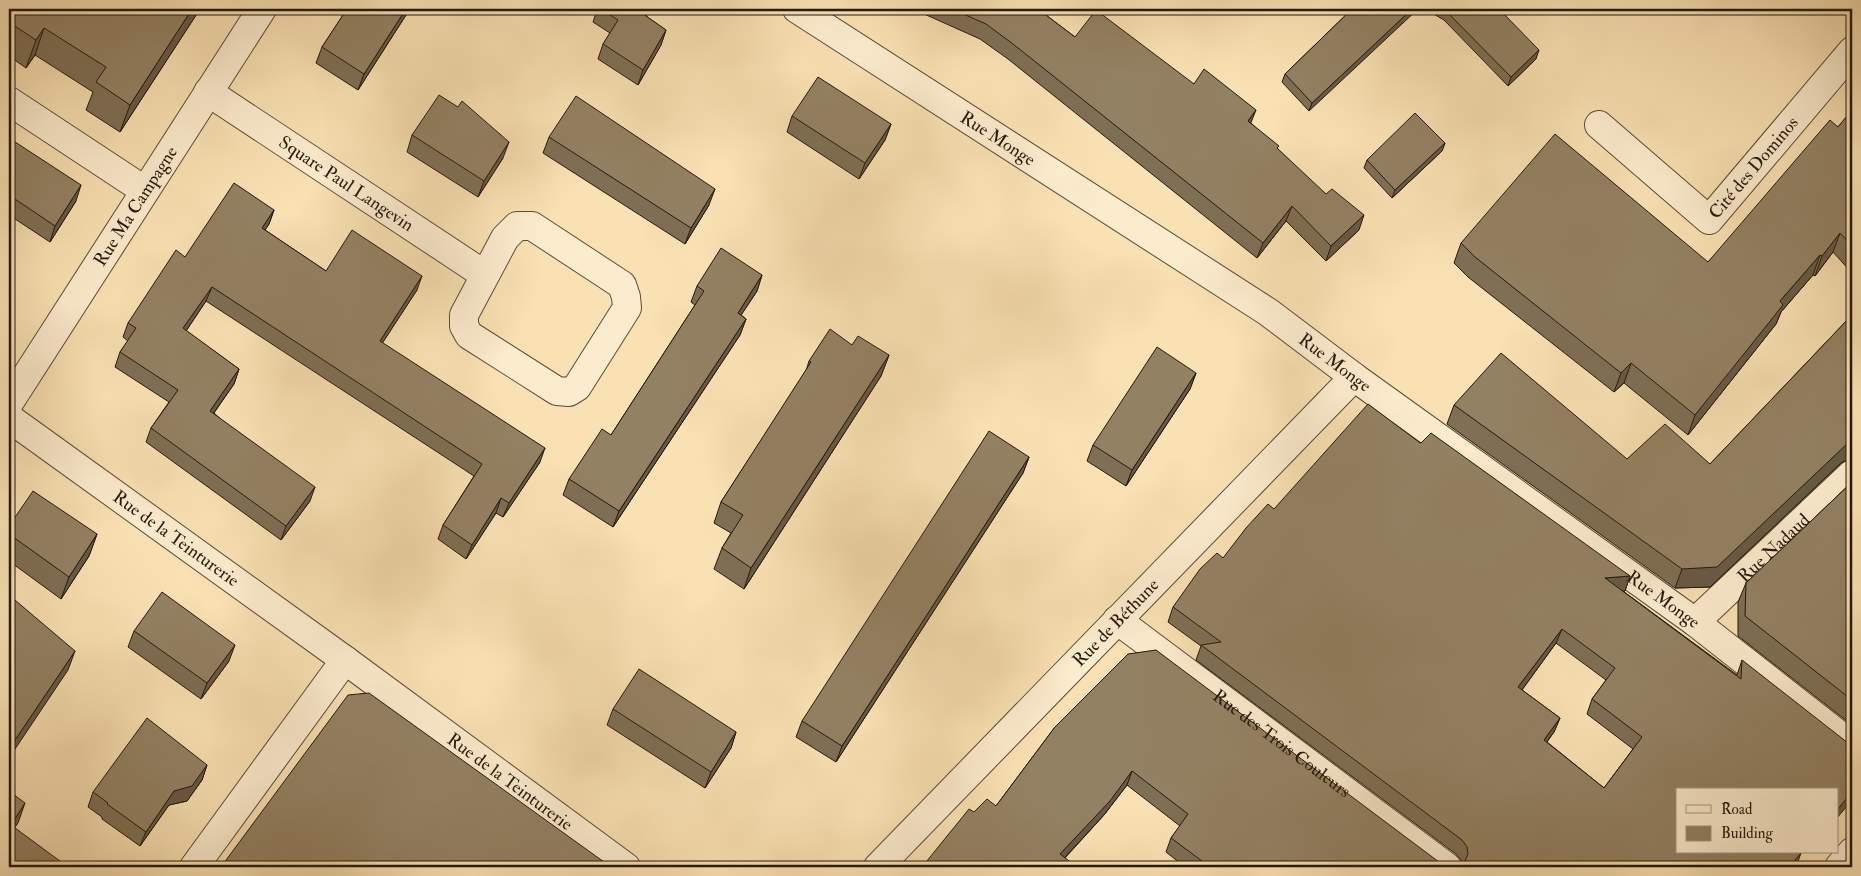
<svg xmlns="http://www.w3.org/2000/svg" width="1861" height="876" viewBox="0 0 1861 876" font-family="'IM FELL Double Pica',serif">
<rect width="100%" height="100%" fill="#fae1b3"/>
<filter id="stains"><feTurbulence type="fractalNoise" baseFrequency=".004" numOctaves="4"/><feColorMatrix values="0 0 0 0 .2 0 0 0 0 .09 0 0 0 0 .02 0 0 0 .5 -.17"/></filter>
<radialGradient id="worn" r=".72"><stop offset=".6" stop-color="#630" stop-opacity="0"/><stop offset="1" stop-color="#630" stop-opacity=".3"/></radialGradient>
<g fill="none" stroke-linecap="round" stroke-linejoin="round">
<defs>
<g id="minor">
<path id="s1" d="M 797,9 L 1268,312 L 1354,377 L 1695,622 L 1852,745"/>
<path id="s2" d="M 208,92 L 485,275"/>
<path d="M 9,101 L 144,190"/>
<path id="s3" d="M 1599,125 L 1709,220 L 1852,51"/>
<path d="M 517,226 L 532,226 L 622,285 L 626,297 L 627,308 L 577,387 L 569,392 L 557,391 L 469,335 L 464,326 L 464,315 L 505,238 Z"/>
<path id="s4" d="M 9,403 L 262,9"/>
<path id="s5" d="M 9,418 L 345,660 L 626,867"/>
<path id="s6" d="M 1117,620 L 1447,867"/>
<path id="s7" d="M 1695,622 L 1852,474"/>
<path d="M 194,867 L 345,660"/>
<path id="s8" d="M 878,867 L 1354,377"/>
<path d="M 1839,867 L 1852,852"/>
</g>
</defs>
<use href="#minor" stroke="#594b36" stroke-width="30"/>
<use href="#minor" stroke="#fcecce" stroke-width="28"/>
</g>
<g fill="#7e6f55" stroke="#23190d" fill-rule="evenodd">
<path d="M 56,9 L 200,9 L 120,132 L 86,110 L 93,92 L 35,55 L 26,68 L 9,56 L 9,27 L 10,23 L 53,14 Z"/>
<path d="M 347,9 L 409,9 L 406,15 L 358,90 L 316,63 L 322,47 Z"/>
<path d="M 595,9 L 650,9 L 646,16 L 666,30 L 661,45 L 638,85 L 598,59 L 603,44 L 610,33 L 593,22 L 597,10 Z"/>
<path d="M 913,9 L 1038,9 L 1075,37 L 1194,84 L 1251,123 L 1278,149 L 1359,230 L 1326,261 L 1286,221 L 1257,258 L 1008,59 L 980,39 Z"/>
<path d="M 1352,9 L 1309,111 L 1282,82 L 1285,74 Z"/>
<path d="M 1425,9 L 1499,9 L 1536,59 L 1508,86 L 1444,20 Z"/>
<path d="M 458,107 L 503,158 L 478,197 L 407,152 L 412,135 Z"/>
<path d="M 1852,110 L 1852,273 L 1833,252 L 1815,276 L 1813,275 L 1781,312 L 1776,324 L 1688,435 L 1624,383 L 1614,392 L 1468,277 L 1454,263 L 1461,243 L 1708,262 L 1838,127 Z"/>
<path d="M 792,116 L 891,124 L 885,140 L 859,179 L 787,132 Z"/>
<path d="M 549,137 L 709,205 L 685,244 L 543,153 Z"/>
<path d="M 9,138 L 76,201 L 50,242 L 9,215 Z"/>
<path d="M 1445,143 L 1442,151 L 1392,198 L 1364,168 L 1367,160 Z"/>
<path d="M 274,210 L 269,224 L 265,230 L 326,271 L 417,290 L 382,343 L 540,462 L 503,517 L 496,513 L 466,559 L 438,539 L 443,525 L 474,476 L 206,301 L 186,331 L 239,369 L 234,384 L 214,413 L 310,501 L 281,540 L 146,442 L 151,428 L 169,402 L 115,367 L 120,352 L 128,341 L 123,337 L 128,323 L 185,257 Z"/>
<path d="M 762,275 L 757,291 L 741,315 L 746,319 L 740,335 L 613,527 L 563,495 L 569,479 L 611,435 L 695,305 L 691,302 L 697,286 Z"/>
<path d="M 1852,315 L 1852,459 L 1849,459 L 1841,463 L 1710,587 L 1675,588 L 1447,424 L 1454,405 L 1627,459 L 1710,464 Z"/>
<path d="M 852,345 L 889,355 L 881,376 L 744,589 L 714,569 L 722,548 L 731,533 L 714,523 L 721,502 L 806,371 L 809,361 Z"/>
<path d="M 1196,373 L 1190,389 L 1126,486 L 1087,461 L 1093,445 Z"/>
<path d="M 1419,442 L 1630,576 L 1625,591 L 1623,591 L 1737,675 L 1742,660 L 1837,790 L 1677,790 L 1458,867 L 1462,864 L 1462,861 L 1456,854 L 1196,660 L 1201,646 L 1168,622 L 1173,607 L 1274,509 ZM 1556,643 L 1606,680 L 1592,699 L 1587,714 L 1633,749 L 1604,788 L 1547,742 L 1554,732 L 1560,718 L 1522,690 Z"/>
<path d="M 1029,457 L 1023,473 L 836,762 L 796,737 L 802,721 Z"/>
<path d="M 1852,482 L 1852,725 L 1738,636 L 1738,602 L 1746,583 Z"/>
<path d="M 9,526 L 97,534 L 89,556 L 61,599 L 9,561 Z"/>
<path d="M 134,631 L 229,661 L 201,699 L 128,647 Z"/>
<path d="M 613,709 L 736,732 L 731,748 L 705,788 L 607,725 Z"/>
<path d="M 1055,727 L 1443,865 L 1449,867 L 1185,867 L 1166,852 L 1171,838 L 1180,826 L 1127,785 L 1104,815 L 1065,858 L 974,812 L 996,806 Z"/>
<path d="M 207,765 L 202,780 L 187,801 L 169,805 L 140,846 L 102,819 L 102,817 L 88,807 L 93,792 Z"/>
</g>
<g fill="#675a45" stroke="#23190d">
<path d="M 192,9 L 200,9 L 120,132 L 130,105 Z"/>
<path d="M 406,9 L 409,9 L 406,15 L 358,90 L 364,74 Z"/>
<path d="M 646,9 L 650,9 L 638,29 L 643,14 Z"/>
<path d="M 1412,9 L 1418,9 L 1309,111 L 1312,103 Z"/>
<path d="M 44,28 L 35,55 L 26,68 L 36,40 Z"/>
<path d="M 666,30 L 661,45 L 638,85 L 643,70 Z"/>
<path d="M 1539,50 L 1536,59 L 1508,86 L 1511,77 Z"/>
<path d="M 1256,110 L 1250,125 L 1248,121 Z"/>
<path d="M 891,124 L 885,140 L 859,179 L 865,163 Z"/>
<path d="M 509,142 L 503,158 L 478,197 L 484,181 Z"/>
<path d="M 1445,143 L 1442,151 L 1392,198 L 1395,190 Z"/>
<path d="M 81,185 L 76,201 L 50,242 L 55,226 Z"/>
<path d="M 715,189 L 709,205 L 685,244 L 691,228 Z"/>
<path d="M 1292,206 L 1286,221 L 1257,258 L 1263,243 Z"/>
<path d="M 274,210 L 269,224 L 257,242 L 262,228 Z"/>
<path d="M 1364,215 L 1359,230 L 1326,261 L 1331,246 Z"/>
<path d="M 1840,233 L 1833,252 L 1815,276 L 1822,256 Z"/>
<path d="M 1820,255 L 1813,275 L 1781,312 L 1776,324 L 1688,435 L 1695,415 L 1780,301 Z"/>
<path d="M 762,275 L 757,291 L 732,329 L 738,313 Z"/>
<path d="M 422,276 L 417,290 L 374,356 L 380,341 Z"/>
<path d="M 212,287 L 206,301 L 178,343 L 183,328 Z"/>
<path d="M 746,319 L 740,335 L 613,527 L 619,511 Z"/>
<path d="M 889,355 L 881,376 L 744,589 L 751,568 Z"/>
<path d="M 1631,363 L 1624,383 L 1614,392 L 1621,373 Z"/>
<path d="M 239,369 L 234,384 L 205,425 L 210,411 Z"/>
<path d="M 1196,373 L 1190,389 L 1126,486 L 1132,470 Z"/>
<path d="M 1852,441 L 1852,459 L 1849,459 L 1841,463 L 1710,587 L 1675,588 L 1682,569 L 1848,443 Z"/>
<path d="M 545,448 L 540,462 L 503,517 L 509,503 Z"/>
<path d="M 1029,457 L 1023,473 L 836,762 L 842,746 Z"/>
<path d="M 315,487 L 310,501 L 281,540 L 286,526 Z"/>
<path d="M 501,498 L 496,513 L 466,559 L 472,545 Z"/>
<path d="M 97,534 L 89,556 L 61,599 L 69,577 Z"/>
<path d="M 1630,576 L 1625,591 L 1600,592 L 1605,578 Z"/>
<path d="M 1562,629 L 1556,643 L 1513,702 L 1518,687 Z"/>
<path d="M 235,645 L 229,661 L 201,699 L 207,683 Z"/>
<path d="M 75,651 L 68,670 L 9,758 L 9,749 Z"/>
<path d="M 1560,718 L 1554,732 L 1538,754 L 1544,740 Z"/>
<path d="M 736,732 L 731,748 L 705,788 L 711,772 Z"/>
<path d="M 207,765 L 202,780 L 187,801 L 169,805 L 140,846 L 146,832 L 174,791 Z"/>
<path d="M 1132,771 L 1127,785 L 1104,815 L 1056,867 L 1060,854 Z"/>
<path d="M 1852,792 L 1852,800 L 1837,818 L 1837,810 Z"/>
<path d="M 25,803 L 18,823 L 9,836 L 11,825 Z"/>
<path d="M 1801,853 L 1796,867 L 1789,867 Z"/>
</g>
<g fill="#938163" stroke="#23190d" fill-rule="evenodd">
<path d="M 20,9 L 44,9 L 53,14 L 56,9 L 192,9 L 130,105 L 96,82 L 106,67 L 44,28 L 36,40 L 10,23 Z"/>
<path d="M 347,9 L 406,9 L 364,74 L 322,47 Z"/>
<path d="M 601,9 L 646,9 L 643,14 L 666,30 L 643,70 L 603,44 L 618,20 Z"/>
<path d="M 952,9 L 1038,9 L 1075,37 L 1096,10 L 1194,84 L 1204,69 L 1256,110 L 1248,121 L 1279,146 L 1277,148 L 1326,194 L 1332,189 L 1364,215 L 1331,246 L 1292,206 L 1263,243 L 1013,44 L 986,24 Z"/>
<path d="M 1352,9 L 1412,9 L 1312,103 L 1285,74 Z"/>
<path d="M 1442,9 L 1499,9 L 1539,50 L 1511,77 L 1447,12 Z"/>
<path d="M 818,77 L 891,124 L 865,163 L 792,116 Z"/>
<path d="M 439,95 L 458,107 L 462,101 L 509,142 L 484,181 L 412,135 Z"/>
<path d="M 576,96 L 715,189 L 691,228 L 549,137 Z"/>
<path d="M 1852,110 L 1852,246 L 1840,233 L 1822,256 L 1820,255 L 1780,301 L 1783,305 L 1695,415 L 1631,363 L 1621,373 L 1475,257 L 1461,243 L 1555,134 L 1708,262 L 1830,120 L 1838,127 Z"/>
<path d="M 1415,113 L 1445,143 L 1395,190 L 1367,160 Z"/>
<path d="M 9,138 L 81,185 L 55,226 L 9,195 Z"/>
<path d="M 234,183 L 274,210 L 262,228 L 326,271 L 352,230 L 422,276 L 380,341 L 545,448 L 509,503 L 501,498 L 472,545 L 443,525 L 482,464 L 212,287 L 183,328 L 239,369 L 210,411 L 315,487 L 286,526 L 151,428 L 178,390 L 120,352 L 136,328 L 128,323 L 176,250 L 185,257 Z"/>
<path d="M 721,248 L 762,275 L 738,313 L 746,319 L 619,511 L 569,479 L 602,429 L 611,435 L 704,291 L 697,286 Z"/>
<path d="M 1852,315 L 1852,441 L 1848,443 L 1717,567 L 1682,569 L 1454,405 L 1501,353 L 1627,459 L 1665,424 L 1710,464 Z"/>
<path d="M 830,329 L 852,345 L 858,336 L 889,355 L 751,568 L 722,548 L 743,515 L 721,502 L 811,362 L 809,361 Z"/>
<path d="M 1157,347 L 1196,373 L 1132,470 L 1093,445 Z"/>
<path d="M 1368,404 L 1419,442 L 1421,443 L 1431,433 L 1630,576 L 1605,578 L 1741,679 L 1742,660 L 1848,743 L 1852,745 L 1852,792 L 1837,810 L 1837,790 L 1677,790 L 1677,852 L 1800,852 L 1801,853 L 1789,867 L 1454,867 L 1458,867 L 1465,861 L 1468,854 L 1467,847 L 1462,840 L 1201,645 L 1221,642 L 1173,607 L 1200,569 L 1217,553 L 1223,558 L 1246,528 L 1268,504 L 1274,509 ZM 1562,629 L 1615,668 L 1592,699 L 1642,737 L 1604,788 L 1544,740 L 1560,718 L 1518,687 Z"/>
<path d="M 989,431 L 1029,457 L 842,746 L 802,721 Z"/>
<path d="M 1852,482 L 1852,700 L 1745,616 L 1746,583 Z"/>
<path d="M 33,491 L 97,534 L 69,577 L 9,534 L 9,526 Z"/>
<path d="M 162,592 L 235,645 L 207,683 L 134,631 Z"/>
<path d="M 9,595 L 75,651 L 9,749 Z"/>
<path d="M 1156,650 L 1443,865 L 1449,867 L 1210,867 L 1171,838 L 1188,814 L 1132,771 L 1110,801 L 1060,854 L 1077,867 L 922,867 L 969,809 L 974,812 L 987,799 L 996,806 L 1055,727 L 1128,654 Z"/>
<path d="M 639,669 L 736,732 L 711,772 L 613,709 Z"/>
<path d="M 369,693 L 611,867 L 221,867 L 348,695 Z"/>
<path d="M 147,718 L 207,765 L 192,786 L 174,791 L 146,832 L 107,804 L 108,803 L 93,792 Z"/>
<path d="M 9,791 L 25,803 L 11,825 L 68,867 L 9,867 Z"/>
</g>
<g text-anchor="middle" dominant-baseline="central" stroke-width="4.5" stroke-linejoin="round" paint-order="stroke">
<g font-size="18" fill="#23190d" stroke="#fcecce">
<text stroke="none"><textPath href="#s1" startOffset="239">Rue Monge</textPath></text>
<text stroke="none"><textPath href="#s3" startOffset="214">Cité des Dominos</textPath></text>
<text stroke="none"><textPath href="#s2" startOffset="166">Square Paul Langevin</textPath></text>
<text stroke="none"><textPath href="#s4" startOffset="234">Rue Ma Campagne</textPath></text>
<text stroke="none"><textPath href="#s1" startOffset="644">Rue Monge</textPath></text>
<text stroke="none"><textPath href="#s5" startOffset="206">Rue de la Teinturerie</textPath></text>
<text stroke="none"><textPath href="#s7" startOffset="108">Rue Nadaud</textPath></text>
<text stroke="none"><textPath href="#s1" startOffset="1049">Rue Monge</textPath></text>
<text stroke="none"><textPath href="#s8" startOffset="341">Rue de Béthune</textPath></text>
<text stroke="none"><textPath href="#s6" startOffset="206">Rue des Trois Couleurs</textPath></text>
<text stroke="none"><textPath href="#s5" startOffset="619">Rue de la Teinturerie</textPath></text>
</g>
</g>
<rect width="1861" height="876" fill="none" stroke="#fae1b3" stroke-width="30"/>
<rect x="10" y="10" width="1841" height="856" fill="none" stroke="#23190d" stroke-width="2.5"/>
<rect x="15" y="15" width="1831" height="846" fill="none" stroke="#23190d"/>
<rect x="1676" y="788" width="162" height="65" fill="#fcecce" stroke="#a59881"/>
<rect x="1686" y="805" width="25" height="8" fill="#fcecce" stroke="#a59881"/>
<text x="1721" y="814" font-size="15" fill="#23190d">Road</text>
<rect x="1686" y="826" width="25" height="15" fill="#938163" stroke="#a59881"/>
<text x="1721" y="838" font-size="15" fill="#23190d">Building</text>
<rect width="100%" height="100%" filter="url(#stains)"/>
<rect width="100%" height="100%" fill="url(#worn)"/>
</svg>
